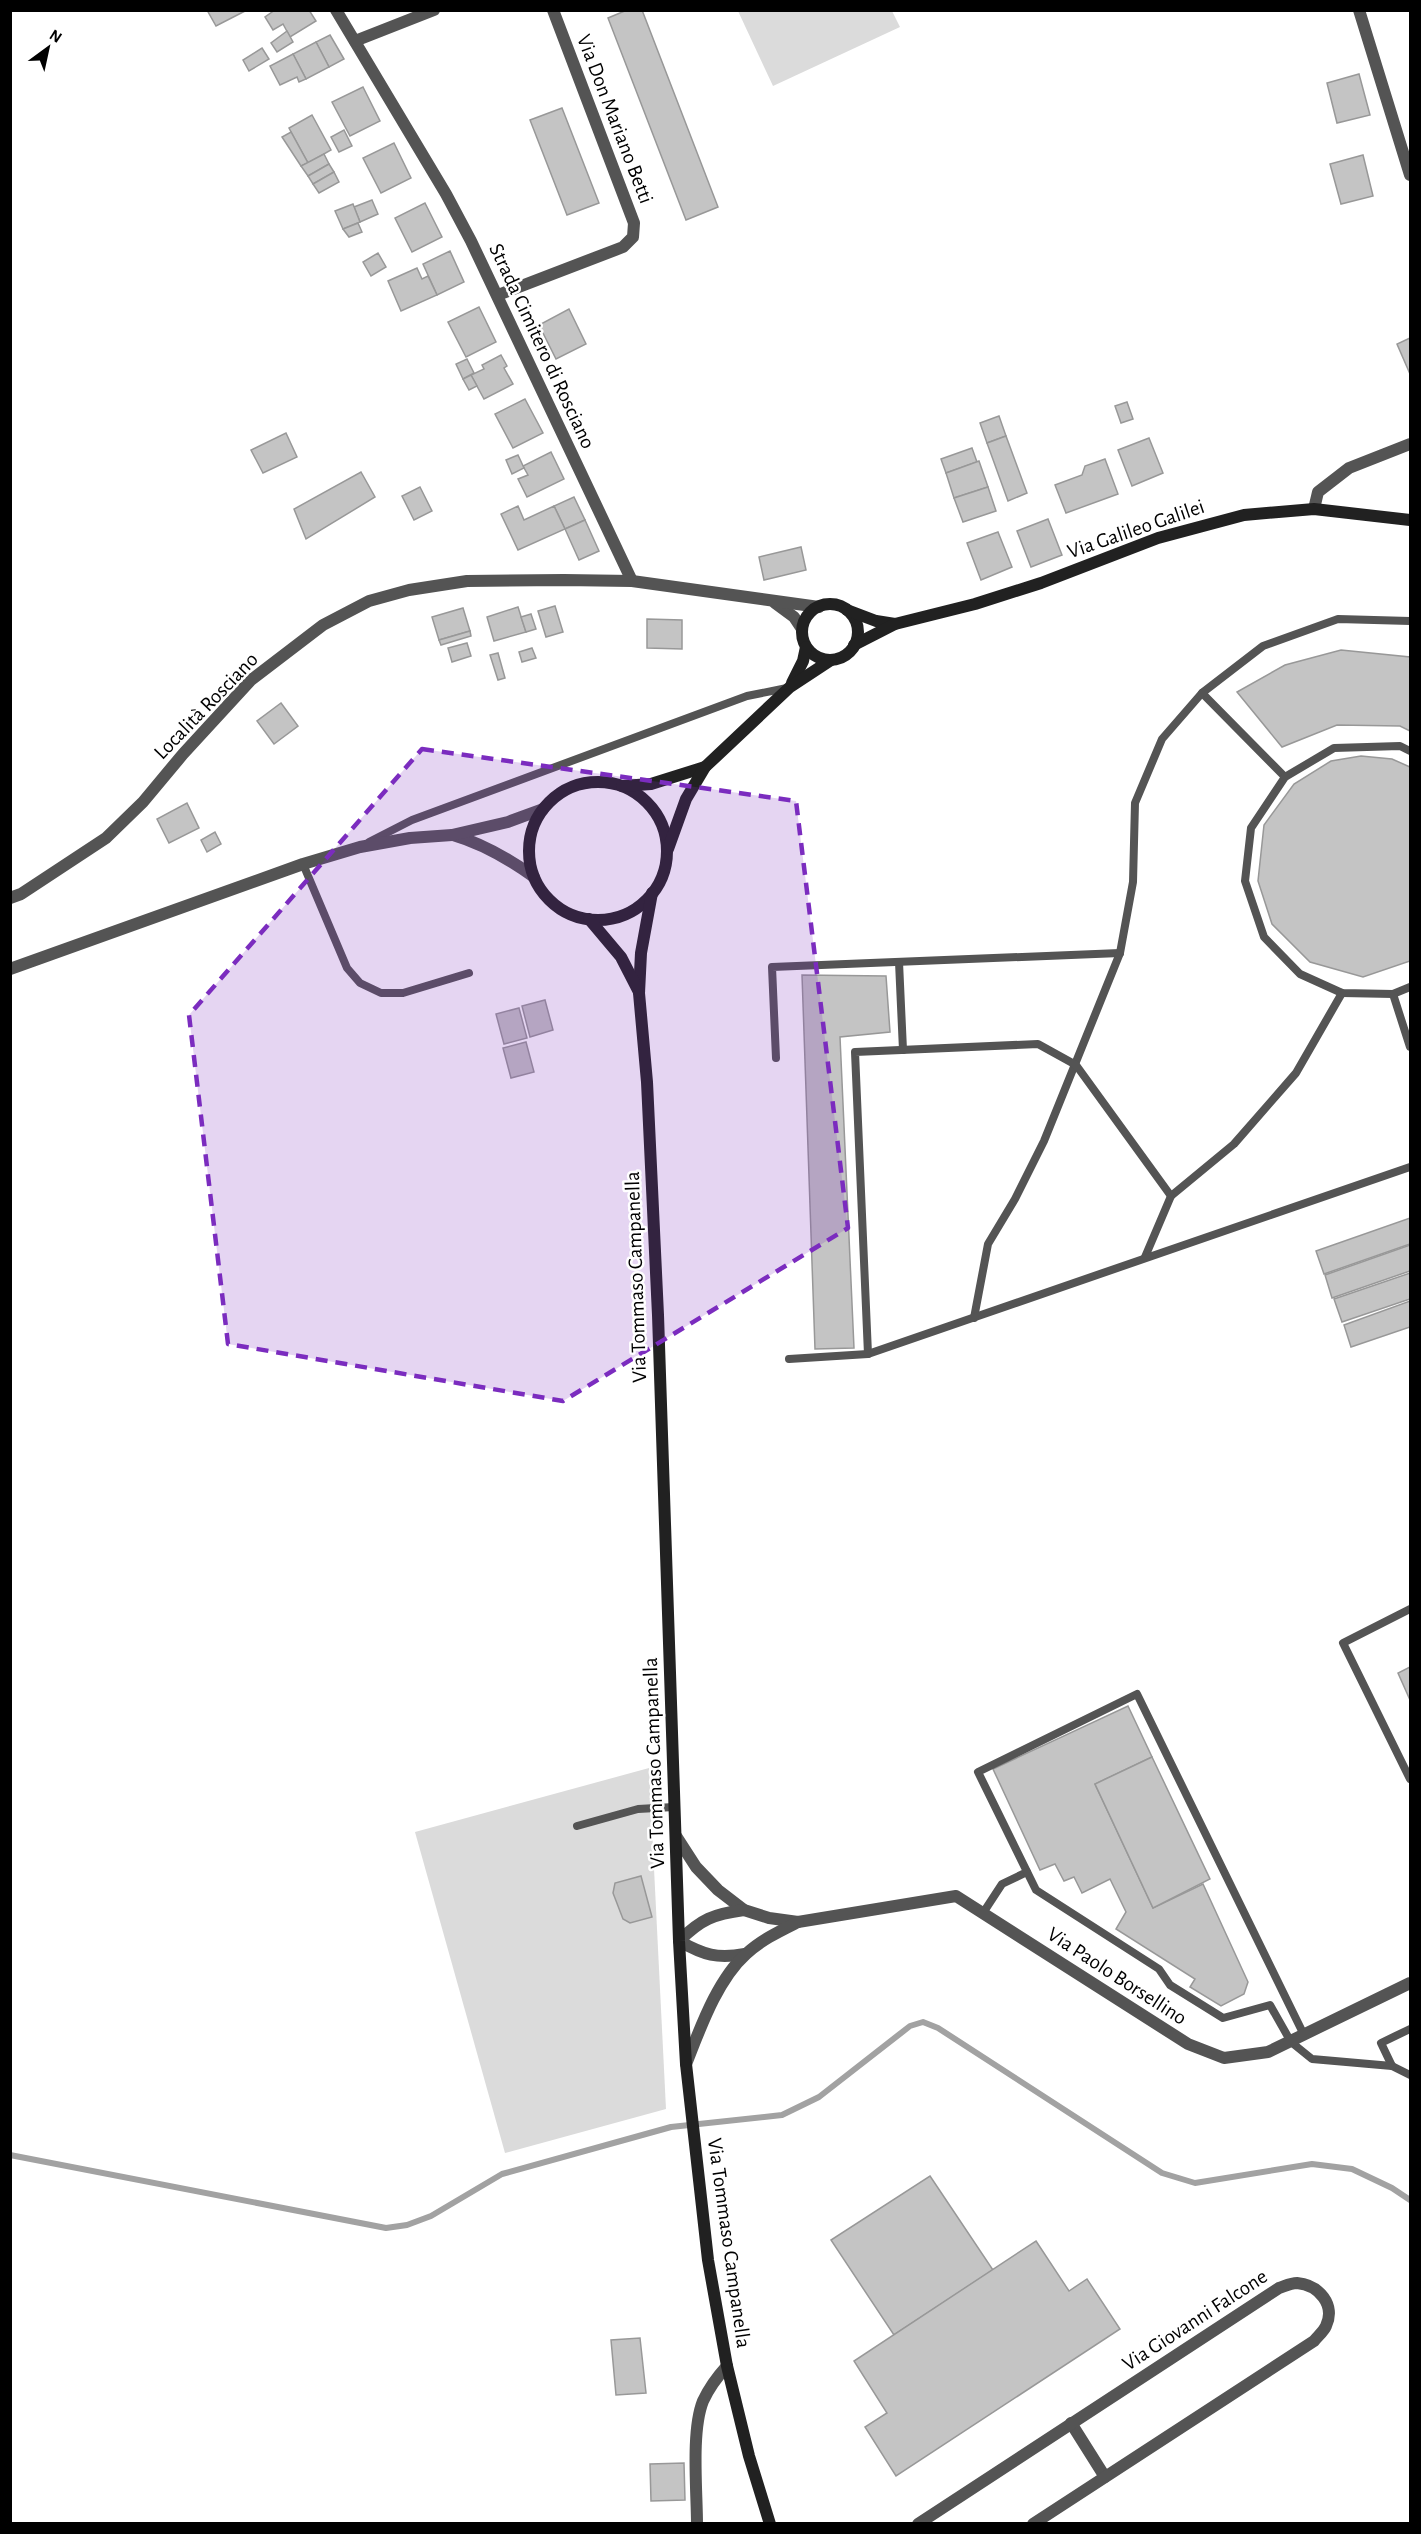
<svg xmlns="http://www.w3.org/2000/svg" width="1421" height="2534" viewBox="0 0 1421 2534" font-family="'Alegreya Sans',sans-serif">
<rect width="100%" height="100%" fill="#fff"/>
<g fill="#dbdbdb">
<path d="M 738,11 L 892,11 L 900,27 L 773,86 Z"/>
<path d="M 649,1768 L 666,2109 L 505,2153 L 415,1832 Z"/>
</g>
<g fill="none" stroke-linecap="round" stroke-linejoin="round">
<path stroke="#a2a2a2" stroke-width="6" d="M 10,2155 L 386,2228 L 407,2225 L 431,2216 L 502,2174 L 671,2127 L 782,2115 L 819,2097 L 910,2026 L 923,2022 L 938,2028 L 1162,2173 L 1195,2183 L 1312,2164 L 1352,2169 L 1392,2188 L 1410,2200"/>
</g>
<g fill="#c4c4c4" stroke="#989898" stroke-width="1.5">
<path d="M 207,10 L 247,10 L 216,26 Z"/>
<path d="M 275,10 L 309,10 L 316,21 L 290,37 L 283,24 L 273,30 L 265,17 Z"/>
<path d="M 627,10 L 642,10 L 718,207 L 686,220 L 608,18 Z"/>
<path d="M 287,31 L 293,42 L 277,52 L 271,43 Z"/>
<path d="M 330,35 L 344,59 L 329,67 L 316,42 Z"/>
<path d="M 316,42 L 329,67 L 306,79 L 293,54 Z"/>
<path d="M 262,48 L 269,59 L 249,71 L 243,60 Z"/>
<path d="M 293,54 L 306,79 L 299,82 L 297,77 L 280,85 L 270,66 Z"/>
<path d="M 1359,74 L 1370,115 L 1337,123 L 1327,83 Z"/>
<path d="M 363,87 L 380,121 L 350,136 L 332,102 Z"/>
<path d="M 562,108 L 599,203 L 567,215 L 530,120 Z"/>
<path d="M 312,115 L 331,150 L 308,163 L 289,128 Z"/>
<path d="M 344,130 L 352,146 L 339,152 L 331,137 Z"/>
<path d="M 291,132 L 308,163 L 301,166 L 282,137 Z"/>
<path d="M 394,143 L 411,178 L 381,193 L 363,158 Z"/>
<path d="M 324,154 L 329,164 L 308,176 L 301,166 Z"/>
<path d="M 1363,155 L 1373,196 L 1341,204 L 1330,164 Z"/>
<path d="M 329,164 L 334,172 L 313,184 L 308,176 Z"/>
<path d="M 334,172 L 339,182 L 319,193 L 313,184 Z"/>
<path d="M 372,200 L 378,214 L 360,222 L 354,207 Z"/>
<path d="M 425,203 L 442,237 L 412,252 L 395,218 Z"/>
<path d="M 353,204 L 360,222 L 343,229 L 335,211 Z"/>
<path d="M 358,223 L 362,232 L 349,237 L 343,229 Z"/>
<path d="M 450,251 L 464,282 L 437,295 L 423,264 Z"/>
<path d="M 378,253 L 386,267 L 371,276 L 363,262 Z"/>
<path d="M 417,268 L 422,279 L 428,276 L 437,295 L 401,311 L 388,281 Z"/>
<path d="M 479,307 L 496,342 L 466,357 L 448,322 Z"/>
<path d="M 569,309 L 586,344 L 556,359 L 539,325 Z"/>
<path d="M 1410,338 L 1410,374 L 1397,344 Z"/>
<path d="M 501,355 L 507,366 L 504,368 L 513,384 L 484,399 L 471,375 L 484,369 L 482,365 Z"/>
<path d="M 467,359 L 474,373 L 463,379 L 456,364 Z"/>
<path d="M 471,375 L 477,386 L 469,390 L 463,379 Z"/>
<path d="M 525,399 L 543,433 L 513,448 L 495,414 Z"/>
<path d="M 1127,402 L 1133,419 L 1121,423 L 1115,406 Z"/>
<path d="M 999,416 L 1006,436 L 987,443 L 980,423 Z"/>
<path d="M 286,433 L 297,457 L 263,473 L 251,450 Z"/>
<path d="M 1006,436 L 1027,493 L 1008,501 L 987,443 Z"/>
<path d="M 1149,438 L 1163,473 L 1132,486 L 1118,450 Z"/>
<path d="M 972,448 L 977,462 L 946,473 L 941,459 Z"/>
<path d="M 551,452 L 564,479 L 527,497 L 518,479 L 528,475 L 523,466 Z"/>
<path d="M 518,455 L 524,468 L 512,474 L 506,460 Z"/>
<path d="M 1105,459 L 1118,494 L 1066,513 L 1055,485 L 1082,475 L 1085,466 Z"/>
<path d="M 979,461 L 988,487 L 954,498 L 946,473 Z"/>
<path d="M 361,472 L 375,497 L 306,539 L 294,509 Z"/>
<path d="M 420,487 L 432,511 L 414,520 L 402,496 Z"/>
<path d="M 988,487 L 996,511 L 963,522 L 954,498 Z"/>
<path d="M 574,497 L 585,520 L 565,529 L 554,506 Z"/>
<path d="M 518,506 L 524,520 L 554,506 L 565,529 L 518,550 L 501,514 Z"/>
<path d="M 1048,519 L 1062,555 L 1031,567 L 1017,531 Z"/>
<path d="M 585,520 L 599,551 L 579,560 L 565,529 Z"/>
<path d="M 998,532 L 1012,567 L 981,580 L 967,543 Z"/>
<path d="M 801,547 L 806,570 L 764,580 L 759,557 Z"/>
<path d="M 555,606 L 563,632 L 546,637 L 538,611 Z"/>
<path d="M 518,607 L 526,632 L 494,641 L 487,617 Z"/>
<path d="M 463,608 L 470,631 L 439,640 L 432,617 Z"/>
<path d="M 531,614 L 536,629 L 526,632 L 521,617 Z"/>
<path d="M 647,619 L 682,620 L 682,649 L 647,648 Z"/>
<path d="M 470,631 L 471,636 L 441,645 L 439,640 Z"/>
<path d="M 467,643 L 471,656 L 452,662 L 448,648 Z"/>
<path d="M 532,648 L 536,658 L 522,662 L 519,652 Z"/>
<path d="M 1341,650 L 1410,657 L 1410,731 L 1400,726 L 1337,725 L 1282,747 L 1237,692 L 1285,665 Z"/>
<path d="M 498,653 L 505,678 L 498,680 L 490,655 Z"/>
<path d="M 281,703 L 298,726 L 274,744 L 257,721 Z"/>
<path d="M 1361,756 L 1392,759 L 1410,767 L 1410,961 L 1363,977 L 1310,962 L 1272,924 L 1258,881 L 1264,825 L 1294,784 L 1331,761 Z"/>
<path d="M 187,803 L 199,828 L 169,843 L 157,819 Z"/>
<path d="M 215,832 L 221,844 L 207,852 L 201,840 Z"/>
<path d="M 802,975 L 886,976 L 890,1032 L 840,1037 L 854,1348 L 815,1349 Z"/>
<path d="M 545,1000 L 553,1030 L 530,1037 L 522,1006 Z"/>
<path d="M 519,1008 L 527,1038 L 504,1044 L 496,1014 Z"/>
<path d="M 526,1042 L 534,1072 L 511,1078 L 503,1048 Z"/>
<path d="M 1410,1218 L 1410,1244 L 1324,1274 L 1316,1251 Z"/>
<path d="M 1410,1245 L 1410,1271 L 1332,1298 L 1325,1275 Z"/>
<path d="M 1410,1273 L 1410,1299 L 1342,1322 L 1334,1299 Z"/>
<path d="M 1410,1301 L 1410,1327 L 1351,1347 L 1344,1325 Z"/>
<path d="M 1410,1667 L 1410,1700 L 1398,1673 Z"/>
<path d="M 1128,1706 L 1152,1757 L 1095,1784 L 1153,1908 L 1203,1884 L 1248,1982 L 1244,1994 L 1221,2006 L 1190,1987 L 1195,1979 L 1116,1929 L 1126,1912 L 1110,1879 L 1082,1893 L 1074,1877 L 1064,1881 L 1055,1864 L 1040,1870 L 993,1769 Z"/>
<path d="M 1152,1757 L 1210,1879 L 1153,1908 L 1095,1784 Z"/>
<path d="M 641,1876 L 652,1917 L 630,1923 L 623,1919 L 613,1893 L 615,1883 Z"/>
<path d="M 930,2176 L 993,2270 L 894,2335 L 831,2240 Z"/>
<path d="M 1036,2241 L 1069,2291 L 1087,2279 L 1120,2329 L 896,2476 L 865,2427 L 887,2413 L 854,2361 Z"/>
<path d="M 640,2338 L 646,2393 L 616,2395 L 611,2340 Z"/>
<path d="M 684,2463 L 685,2500 L 651,2501 L 650,2464 Z"/>
</g>
<g fill="none" stroke-linecap="round" stroke-linejoin="round">
<g stroke="#545454" stroke-width="8">
<path d="M 1202,693 L 1285,777"/>
<path d="M 1410,751 L 1400,746 L 1334,748 L 1285,777 L 1251,828 L 1245,881 L 1264,937 L 1300,974 L 1342,993 L 1393,994 L 1410,987"/>
<path d="M 369,842 L 412,820 L 747,696 L 787,688"/>
<path d="M 303,864 L 347,968 L 360,983 L 381,993 L 403,993 L 469,973"/>
<path d="M 899,962 L 903,1050"/>
<path d="M 1393,994 L 1410,1047"/>
<path d="M 776,1058 L 772,967 L 1120,953"/>
<path d="M 1145,1257 L 1171,1196 L 1234,1144 L 1296,1073 L 1342,993"/>
<path d="M 974,1318 L 988,1244 L 1015,1199 L 1044,1141 L 1120,953 L 1133,882 L 1135,803 L 1162,739 L 1202,693 L 1263,646 L 1338,619 L 1410,621"/>
<path d="M 868,1354 L 855,1052 L 1038,1044 L 1076,1065 L 1171,1196"/>
<path d="M 789,1359 L 868,1354 L 1410,1167"/>
<path d="M 1410,1609 L 1343,1643 L 1410,1779"/>
<path d="M 577,1826 L 638,1809 L 674,1807"/>
<path d="M 983,1913 L 1002,1884 L 1027,1872"/>
<path d="M 1410,2029 L 1381,2043 L 1392,2066 L 1410,2075"/>
<path d="M 1304,2035 L 1137,1694 L 978,1772 L 1036,1890 L 1159,1969 L 1170,1985 L 1223,2018 L 1270,2005 L 1291,2042 L 1312,2059 L 1392,2066"/>
</g>
<g stroke="#545454" stroke-width="12">
<path d="M 336,10 L 446,194 L 471,241 L 632,581"/>
<path d="M 1359,10 L 1410,175"/>
<path d="M 355,41 L 434,10"/>
<path d="M 498,295 L 623,247 L 633,237 L 634,223 L 553,10"/>
<path d="M 1314,509 L 1318,492 L 1349,468 L 1410,444"/>
<path d="M 775,603 L 794,617 L 802,629"/>
<path d="M 453,835 C 484,844 509,859 534,877"/>
<path d="M 10,898 L 21,894 L 106,838 L 143,802 L 183,754 L 251,680 L 323,625 L 369,601 L 409,590 L 467,581 L 564,580 L 632,581 L 819,607"/>
<path d="M 10,969 L 303,864 L 360,847 L 410,838 L 452,835 L 508,822 L 543,809"/>
<path d="M 676,1836 L 696,1867 L 718,1890 L 744,1910 L 769,1918 L 798,1922 L 956,1896 L 1188,2044 L 1224,2058 L 1268,2052 L 1410,1983"/>
<path d="M 744,1910 C 714,1914 701,1919 679,1941 C 704,1955 717,1959 745,1954"/>
<path d="M 686,2064 C 700,2029 717,1980 746,1954 C 761,1940 780,1931 798,1922"/>
<path d="M 1071,2423 L 1105,2477"/>
<path d="M 697,2524 C 697,2491 691,2431 703,2401 C 709,2388 717,2377 727,2366"/>
<path d="M 918,2524 L 1279,2288 C 1285,2286 1291,2283 1297,2283 C 1319,2285 1336,2305 1326,2326 C 1324,2331 1318,2336 1314,2341 L 1033,2524"/>
</g>
<g stroke="#212121" stroke-width="12">
<circle cx="830" cy="632" r="28"/>
<path d="M 847,610 L 876,621 L 895,624"/>
<path d="M 854,645 L 895,624 L 975,604 L 1041,583 L 1158,538 L 1244,515 L 1314,509 L 1410,520"/>
<path d="M 792,683 L 803,661 L 806,647"/>
<circle cx="598" cy="851" r="69"/>
<path d="M 622,786 L 651,784 L 705,767"/>
<path d="M 668,849 L 686,799 L 705,767 L 790,687 L 831,660"/>
<path d="M 652,893 L 641,953 L 639,993 L 647,1082 L 658,1315 L 679,1941 L 686,2064 L 708,2260 L 727,2366 L 749,2456 L 770,2524"/>
<path d="M 589,919 L 621,957 L 639,992"/>
</g>
</g>
<path fill="#7b2cbf" fill-opacity="0.2" stroke="#7b2cbf" stroke-width="4.5" stroke-dasharray="12 8" stroke-linejoin="round" d="M 422,749 L 796,801 L 848,1228 L 563,1401 L 228,1344 L 189,1015 Z"/>
<g text-anchor="middle" dominant-baseline="central" stroke-width="5" stroke-linejoin="round" paint-order="stroke">
<g font-size="21" fill="#000" stroke="#fff">
<text transform="translate(615 119) rotate(69)">Via Don Mariano Betti</text>
<text transform="translate(542 346) rotate(65)">Strada Cimitero di Rosciano</text>
<text transform="translate(1136 529) rotate(-19)">Via Galileo Galilei</text>
<text transform="translate(206 706) rotate(-46)">Località Rosciano</text>
<text transform="translate(636 1277) rotate(-92)">Via Tommaso Campanella</text>
<text transform="translate(654 1763) rotate(-92)">Via Tommaso Campanella</text>
<text transform="translate(1117 1976) rotate(33)">Via Paolo Borsellino</text>
<text transform="translate(729 2243) rotate(82)">Via Tommaso Campanella</text>
<text transform="translate(1195 2320) rotate(-33)">Via Giovanni Falcone</text>
</g>
</g>
<rect width="1421" height="2534" fill="none" stroke="#000000" stroke-width="24"/>
<g transform="translate(48 48) rotate(33)" stroke="#ffffff" stroke-width="4.5" paint-order="stroke">
<path d="M0-4.5L10 22L0 15L-10 22Z" fill="#000000"/>
<text y="-9" font-size="16" font-weight="bold" text-anchor="middle" fill="#000000">N</text>
</g>
</svg>
